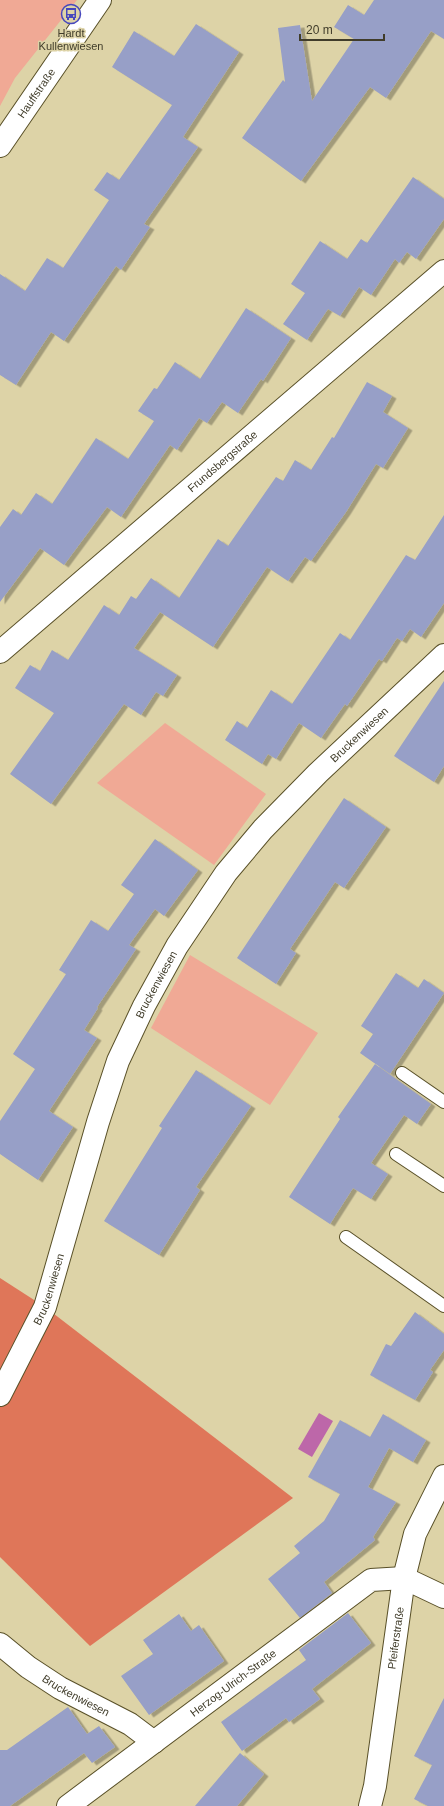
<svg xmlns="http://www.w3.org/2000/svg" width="444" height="1806" viewBox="0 0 444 1806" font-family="Arial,sans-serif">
<defs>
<filter id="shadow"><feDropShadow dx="4.5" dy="2.5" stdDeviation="0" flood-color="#0004"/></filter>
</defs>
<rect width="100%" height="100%" fill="#ddd3a7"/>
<g fill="#f0a995">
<path d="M 0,0 L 77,0 L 15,78 L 0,106 Z"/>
<path d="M 165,723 L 266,794 L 214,865 L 97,783 Z"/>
<path d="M 190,955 L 318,1033 L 270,1105 L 151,1028 Z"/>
</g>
<path fill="#df7659" d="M 0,1278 L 45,1307 L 293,1498 L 90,1646 L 0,1557 Z"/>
<path fill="#bd67a9" d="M 319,1413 L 333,1421 L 312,1457 L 298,1449 Z"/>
<g fill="#979fc7" filter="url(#shadow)">
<path d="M 374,0 L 444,0 L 444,39 L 431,31 L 386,98 L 370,87 L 301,181 L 242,138 L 283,80 L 285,82 L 278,28 L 300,25 L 312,101 L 354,39 L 334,27 L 348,5 L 364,15 Z"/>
<path d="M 196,24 L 239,52 L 183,137 L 198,147 L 144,224 L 150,227 L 121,270 L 116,266 L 64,341 L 51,332 L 16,385 L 0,375 L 0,274 L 25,291 L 47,258 L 63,268 L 109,200 L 94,190 L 107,172 L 119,180 L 172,105 L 112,67 L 134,31 L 174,56 Z"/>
<path d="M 413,177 L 444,199 L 444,219 L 416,259 L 407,252 L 399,263 L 395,259 L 371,295 L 359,287 L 340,316 L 328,309 L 307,340 L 283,324 L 305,293 L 291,284 L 320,241 L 347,259 L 361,239 L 367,243 Z"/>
<path d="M 246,308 L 291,338 L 263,381 L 261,379 L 238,413 L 222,402 L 207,423 L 199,418 L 177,450 L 170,445 L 121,517 L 107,507 L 64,565 L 40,548 L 0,602 L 0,527 L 13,509 L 21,515 L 36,493 L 52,504 L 96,438 L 128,459 L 154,421 L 138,411 L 154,388 L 157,389 L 175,362 L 200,379 Z"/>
<path d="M 367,382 L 392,396 L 383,412 L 408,428 L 383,468 L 376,464 L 346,512 L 311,561 L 305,557 L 288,581 L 267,567 L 213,647 L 160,612 L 134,648 L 177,675 L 163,696 L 156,692 L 141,715 L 124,704 L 51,804 L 10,774 L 54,713 L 15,688 L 30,665 L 40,671 L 52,650 L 68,660 L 104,605 L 119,615 L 131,596 L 136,599 L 151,578 L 179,598 L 218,539 L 228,546 L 276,477 L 283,481 L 295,460 L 311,470 L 332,437 L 334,438 Z"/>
<path d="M 444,515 L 444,603 L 421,637 L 410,629 L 402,641 L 397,638 L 382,661 L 379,659 L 347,706 L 345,704 L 321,738 L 299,723 L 276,759 L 268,754 L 262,764 L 225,740 L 237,721 L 247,728 L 271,690 L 292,704 L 340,633 L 350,640 L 406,555 L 415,560 Z"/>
<path d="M 444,681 L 444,766 L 434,782 L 394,756 Z"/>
<path d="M 344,798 L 386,827 L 344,888 L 335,882 L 290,949 L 296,953 L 276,984 L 237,958 Z"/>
<path d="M 155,839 L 198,870 L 164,916 L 155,909 L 129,945 L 136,949 L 97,1007 L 98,1008 L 84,1030 L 97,1038 L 49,1111 L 73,1127 L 38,1180 L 0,1154 L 0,1121 L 35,1069 L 13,1054 L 66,974 L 59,970 L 91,920 L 108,931 L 134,894 L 121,885 Z"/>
<path d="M 396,973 L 418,988 L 424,979 L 444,993 L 390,1074 L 360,1053 L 373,1034 L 361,1026 Z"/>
<path d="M 375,1064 L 431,1104 L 417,1124 L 404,1115 L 371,1163 L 388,1174 L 371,1199 L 353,1188 L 330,1224 L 289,1197 L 340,1119 L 338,1117 Z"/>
<path d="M 196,1070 L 251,1106 L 196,1187 L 200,1190 L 159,1255 L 104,1221 L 162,1128 L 159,1126 Z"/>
<path d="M 415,1312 L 444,1334 L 444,1350 L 430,1370 L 433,1372 L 415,1400 L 370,1375 L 386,1344 L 391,1346 Z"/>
<path d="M 383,1414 L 426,1440 L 413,1462 L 389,1448 L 368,1487 L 396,1502 L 373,1537 L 375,1540 L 324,1582 L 332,1593 L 300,1618 L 268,1579 L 300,1553 L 294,1546 L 324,1521 L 340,1494 L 308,1477 L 340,1420 L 370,1437 Z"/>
<path d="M 348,1613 L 371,1643 L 312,1689 L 320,1699 L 289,1722 L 286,1718 L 242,1751 L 221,1722 L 306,1660 L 299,1650 Z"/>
<path d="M 179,1614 L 191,1631 L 199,1625 L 224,1661 L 149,1715 L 121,1676 L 153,1654 L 143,1640 Z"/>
<path d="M 444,1698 L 444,1806 L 428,1806 L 414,1799 L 432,1765 L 414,1756 Z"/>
<path d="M 68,1707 L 87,1734 L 99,1726 L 115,1747 L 92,1763 L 84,1753 L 10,1806 L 0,1806 L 0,1750 L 7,1750 Z"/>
<path d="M 240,1753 L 264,1774 L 237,1806 L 195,1806 Z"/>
</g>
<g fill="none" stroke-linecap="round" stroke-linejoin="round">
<defs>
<g id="service">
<path d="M 402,1073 L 444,1102"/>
<path d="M 396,1154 L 444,1186"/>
<path d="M 346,1237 L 444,1306"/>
</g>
<g id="minor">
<path id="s1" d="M 0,146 L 100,0"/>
<path id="s2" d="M 0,652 L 444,271"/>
<path id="s3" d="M 0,1395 L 45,1307 L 98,1122 L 118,1061 L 144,1006 L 177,946 L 226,873 L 263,829 L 318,773 L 444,655"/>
<path id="s4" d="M 0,1644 L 28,1667 L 60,1688 L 130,1724 L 154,1742"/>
<path id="s5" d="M 68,1806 L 371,1580 L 404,1578 L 444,1597"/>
<path id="s6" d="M 370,1806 L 375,1786 L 404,1578 L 415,1534 L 444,1476"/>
</g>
</defs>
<use href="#service" stroke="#595028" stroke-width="14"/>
<use href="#minor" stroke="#595028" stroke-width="24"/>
<use href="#service" stroke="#fff" stroke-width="12"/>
<use href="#minor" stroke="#fff" stroke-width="22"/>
</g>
<defs>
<symbol id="bus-ring" viewBox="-11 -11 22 22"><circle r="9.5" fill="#ddd3a7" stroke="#4647bd" stroke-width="1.5"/><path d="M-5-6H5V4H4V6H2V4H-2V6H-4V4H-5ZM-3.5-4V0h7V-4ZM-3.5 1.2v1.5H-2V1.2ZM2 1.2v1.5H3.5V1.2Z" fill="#4647bd"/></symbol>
</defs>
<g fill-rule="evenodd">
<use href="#bus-ring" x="60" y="3" width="22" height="22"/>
</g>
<g text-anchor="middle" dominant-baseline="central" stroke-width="3" stroke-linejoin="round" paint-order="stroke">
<g font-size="11" fill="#403c2a" stroke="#ddd3a7">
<text x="71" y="33">Hardt<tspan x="71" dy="13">Kullenwiesen</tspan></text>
</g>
<g font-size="11" fill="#403c2a" stroke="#ddd3a7">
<text stroke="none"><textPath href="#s1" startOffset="64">Hauffstraße</textPath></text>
<text stroke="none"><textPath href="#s2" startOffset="293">Frundsbergstraße</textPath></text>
<text stroke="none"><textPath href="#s3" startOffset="765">Bruckenwiesen</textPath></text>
<text stroke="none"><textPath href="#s3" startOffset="441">Bruckenwiesen</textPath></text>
<text stroke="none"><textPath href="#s3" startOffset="117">Bruckenwiesen</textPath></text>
<text stroke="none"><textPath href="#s6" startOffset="170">Pfeiferstraße</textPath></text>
<text stroke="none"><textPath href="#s5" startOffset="206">Herzog-Ulrich-Straße</textPath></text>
<text stroke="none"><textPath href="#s4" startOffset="92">Bruckenwiesen</textPath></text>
</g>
</g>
<path d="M300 34v6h84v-6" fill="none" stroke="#403c2a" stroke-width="2"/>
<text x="306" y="34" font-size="12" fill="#403c2a" stroke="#ddd3a7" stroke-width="3" paint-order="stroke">20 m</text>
</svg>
